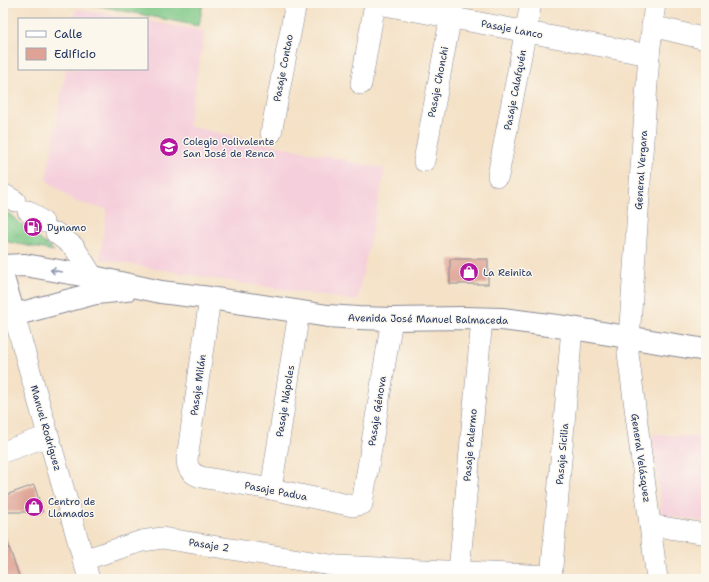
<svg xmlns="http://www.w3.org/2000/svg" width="709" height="582" viewBox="0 0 709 582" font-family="'Shantell Sans',sans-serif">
<defs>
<pattern id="grass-tufts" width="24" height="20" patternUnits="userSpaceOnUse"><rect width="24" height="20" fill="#7dc785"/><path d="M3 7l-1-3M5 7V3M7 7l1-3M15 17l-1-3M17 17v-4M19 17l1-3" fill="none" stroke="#66a270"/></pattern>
</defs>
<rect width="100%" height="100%" fill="#fbf7ec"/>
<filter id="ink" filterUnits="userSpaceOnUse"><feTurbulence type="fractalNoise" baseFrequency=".025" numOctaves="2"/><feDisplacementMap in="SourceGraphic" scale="8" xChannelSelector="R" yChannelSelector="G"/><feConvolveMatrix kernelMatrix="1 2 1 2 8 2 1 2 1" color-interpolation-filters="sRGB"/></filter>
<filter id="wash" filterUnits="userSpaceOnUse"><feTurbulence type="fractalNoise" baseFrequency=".012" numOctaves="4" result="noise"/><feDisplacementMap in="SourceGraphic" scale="16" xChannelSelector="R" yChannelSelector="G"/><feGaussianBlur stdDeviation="0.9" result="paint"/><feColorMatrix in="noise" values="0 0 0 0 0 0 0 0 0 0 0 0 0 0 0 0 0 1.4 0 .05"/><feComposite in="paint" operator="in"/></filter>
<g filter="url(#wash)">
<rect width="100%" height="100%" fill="#f4e1c6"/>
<g fill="#f5cfdb">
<path d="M 76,9 L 133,19 L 75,19 Z"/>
<path d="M 147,21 L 205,31 L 188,126 L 385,169 L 357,301 L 209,278 L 100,259 L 107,209 L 76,202 L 46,180 L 66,69 L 147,69 Z"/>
<path d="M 652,434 L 706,438 L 706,522 L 662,515 Z"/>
</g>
<path fill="url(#grass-tufts)" stroke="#4c7b72" d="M 3,209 L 54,251 L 8,242 L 3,236 Z"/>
<path fill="#7dc785" stroke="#4c7b72" d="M 85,3 L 203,3 L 199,26 Z"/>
<g id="blocks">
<g fill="#dea394">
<rect x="450" y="259" width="38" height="25"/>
<path d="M 34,485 L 43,512 L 3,512 L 3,496 Z"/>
<path d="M 3,535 L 5,535 L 20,579 L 5,579 L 3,572 Z"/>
</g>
</g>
</g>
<g filter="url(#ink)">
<use href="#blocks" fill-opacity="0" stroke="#888892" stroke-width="1"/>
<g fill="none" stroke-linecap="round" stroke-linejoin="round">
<defs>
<g id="minor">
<path d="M 374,3 L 649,55"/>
<path d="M 655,3 L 649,55 L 628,353 L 657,579"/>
<path d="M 652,26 L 706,39"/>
<path d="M 361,84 L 375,3"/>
<path d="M 271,133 L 296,3"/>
<path d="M 424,161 L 453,4"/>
<path d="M 498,176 L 531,3"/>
<path d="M 3,194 L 15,201"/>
<path d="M 28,211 L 43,222"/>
<path d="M 56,233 L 74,247 L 93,277"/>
<path d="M 210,298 L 187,459 C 187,469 192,474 201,477 L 271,489 L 353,506 L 362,504 L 392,319"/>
<path d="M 14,315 L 89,579"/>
<path d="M 3,452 L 48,436"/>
<path d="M 271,489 L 299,312"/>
<path d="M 650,525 L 706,534"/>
<path d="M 83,560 L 142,541 L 162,538 L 337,566 L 551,576"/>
<path d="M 459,572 L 482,319"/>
<path d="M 551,579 L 572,328"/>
</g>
<g id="major">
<path d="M 3,266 L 25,265 L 93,277 L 161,292 L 210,298 L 328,316 L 358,318 L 392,319 L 464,318 L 502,319 L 572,328 L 706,350"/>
<path d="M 3,278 L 14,315"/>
<path d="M 3,318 L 96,293 L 126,290"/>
</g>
</defs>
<use href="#minor" stroke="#888892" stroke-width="22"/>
<use href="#major" stroke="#888892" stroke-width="24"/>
<use href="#minor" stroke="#fff" stroke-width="21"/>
<use href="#major" stroke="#fff" stroke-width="22"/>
</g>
<defs><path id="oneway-shaft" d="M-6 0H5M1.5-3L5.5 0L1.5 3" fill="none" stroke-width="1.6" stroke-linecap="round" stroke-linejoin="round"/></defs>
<use stroke="#8d97ae" href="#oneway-shaft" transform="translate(56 271) rotate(-170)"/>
</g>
<defs>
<symbol id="school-disc" viewBox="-11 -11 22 22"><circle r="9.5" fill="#b5179e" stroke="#fbf7ec"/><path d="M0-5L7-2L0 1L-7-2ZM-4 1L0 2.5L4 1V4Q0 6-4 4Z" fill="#fff"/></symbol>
<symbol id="fuel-disc" viewBox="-11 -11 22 22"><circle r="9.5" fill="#b5179e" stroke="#fbf7ec"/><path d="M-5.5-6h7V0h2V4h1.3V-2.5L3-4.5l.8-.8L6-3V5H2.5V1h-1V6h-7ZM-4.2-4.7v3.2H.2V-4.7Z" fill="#fff"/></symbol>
<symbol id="shop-disc" viewBox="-11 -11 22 22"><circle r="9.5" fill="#b5179e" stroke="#fbf7ec"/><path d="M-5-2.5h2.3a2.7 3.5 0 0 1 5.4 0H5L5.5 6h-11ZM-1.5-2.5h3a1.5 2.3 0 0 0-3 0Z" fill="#fff"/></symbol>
</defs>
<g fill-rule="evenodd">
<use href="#school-disc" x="158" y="136" width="22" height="22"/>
<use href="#fuel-disc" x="22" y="216" width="22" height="22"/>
<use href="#shop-disc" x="458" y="261" width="22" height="22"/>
<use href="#shop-disc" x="23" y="496" width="22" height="22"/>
</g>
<g text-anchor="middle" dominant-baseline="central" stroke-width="3" stroke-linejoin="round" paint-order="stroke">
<g font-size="10" fill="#1b2f5e" stroke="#fbf7ec">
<text transform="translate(512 29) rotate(11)">Pasaje Lanco</text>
<text transform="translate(283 68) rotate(-79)">Pasaje Contao</text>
<text transform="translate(438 82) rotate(-79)">Pasaje Chonchi</text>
<text transform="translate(515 90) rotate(-79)">Pasaje Calafquén</text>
<text transform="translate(641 170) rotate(-86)">General Vergara</text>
<text transform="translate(428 319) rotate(1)">Avenida José Manuel Balmaceda</text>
<text transform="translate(198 385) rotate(-82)">Pasaje Milán</text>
<text transform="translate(285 401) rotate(-81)">Pasaje Nápoles</text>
<text transform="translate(377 411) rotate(-81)">Pasaje Génova</text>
<text transform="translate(46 428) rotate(74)">Manuel Rodríguez</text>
<text transform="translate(470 445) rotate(-85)">Pasaje Palermo</text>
<text transform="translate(562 454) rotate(-85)">Pasaje Sicilia</text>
<text transform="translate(641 458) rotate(82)">General Velásquez</text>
<text transform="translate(276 491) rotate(11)">Pasaje Padua</text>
<text transform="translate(209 545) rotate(9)">Pasaje 2</text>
</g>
<g font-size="10" fill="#1b2f5e" stroke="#fbf7ec" text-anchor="start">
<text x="183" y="141">Colegio Polivalente<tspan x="183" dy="12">San José de Renca</tspan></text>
<text x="47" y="227">Dynamo</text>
<text x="483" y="272">La Reinita</text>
<text x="48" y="501">Centro de<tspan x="48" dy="12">Llamados</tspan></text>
</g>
</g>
<rect width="709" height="582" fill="none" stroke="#fbf7ec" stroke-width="16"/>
<rect x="18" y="18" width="130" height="52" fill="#fbf7ec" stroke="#a1a7b3"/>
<rect x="26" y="31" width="20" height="6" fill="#ffffff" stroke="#a1a7b3"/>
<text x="54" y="38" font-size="12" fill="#1b2f5e">Calle</text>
<rect x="26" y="48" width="20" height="12" fill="#dea394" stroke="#a1a7b3"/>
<text x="54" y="58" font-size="12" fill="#1b2f5e">Edificio</text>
</svg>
